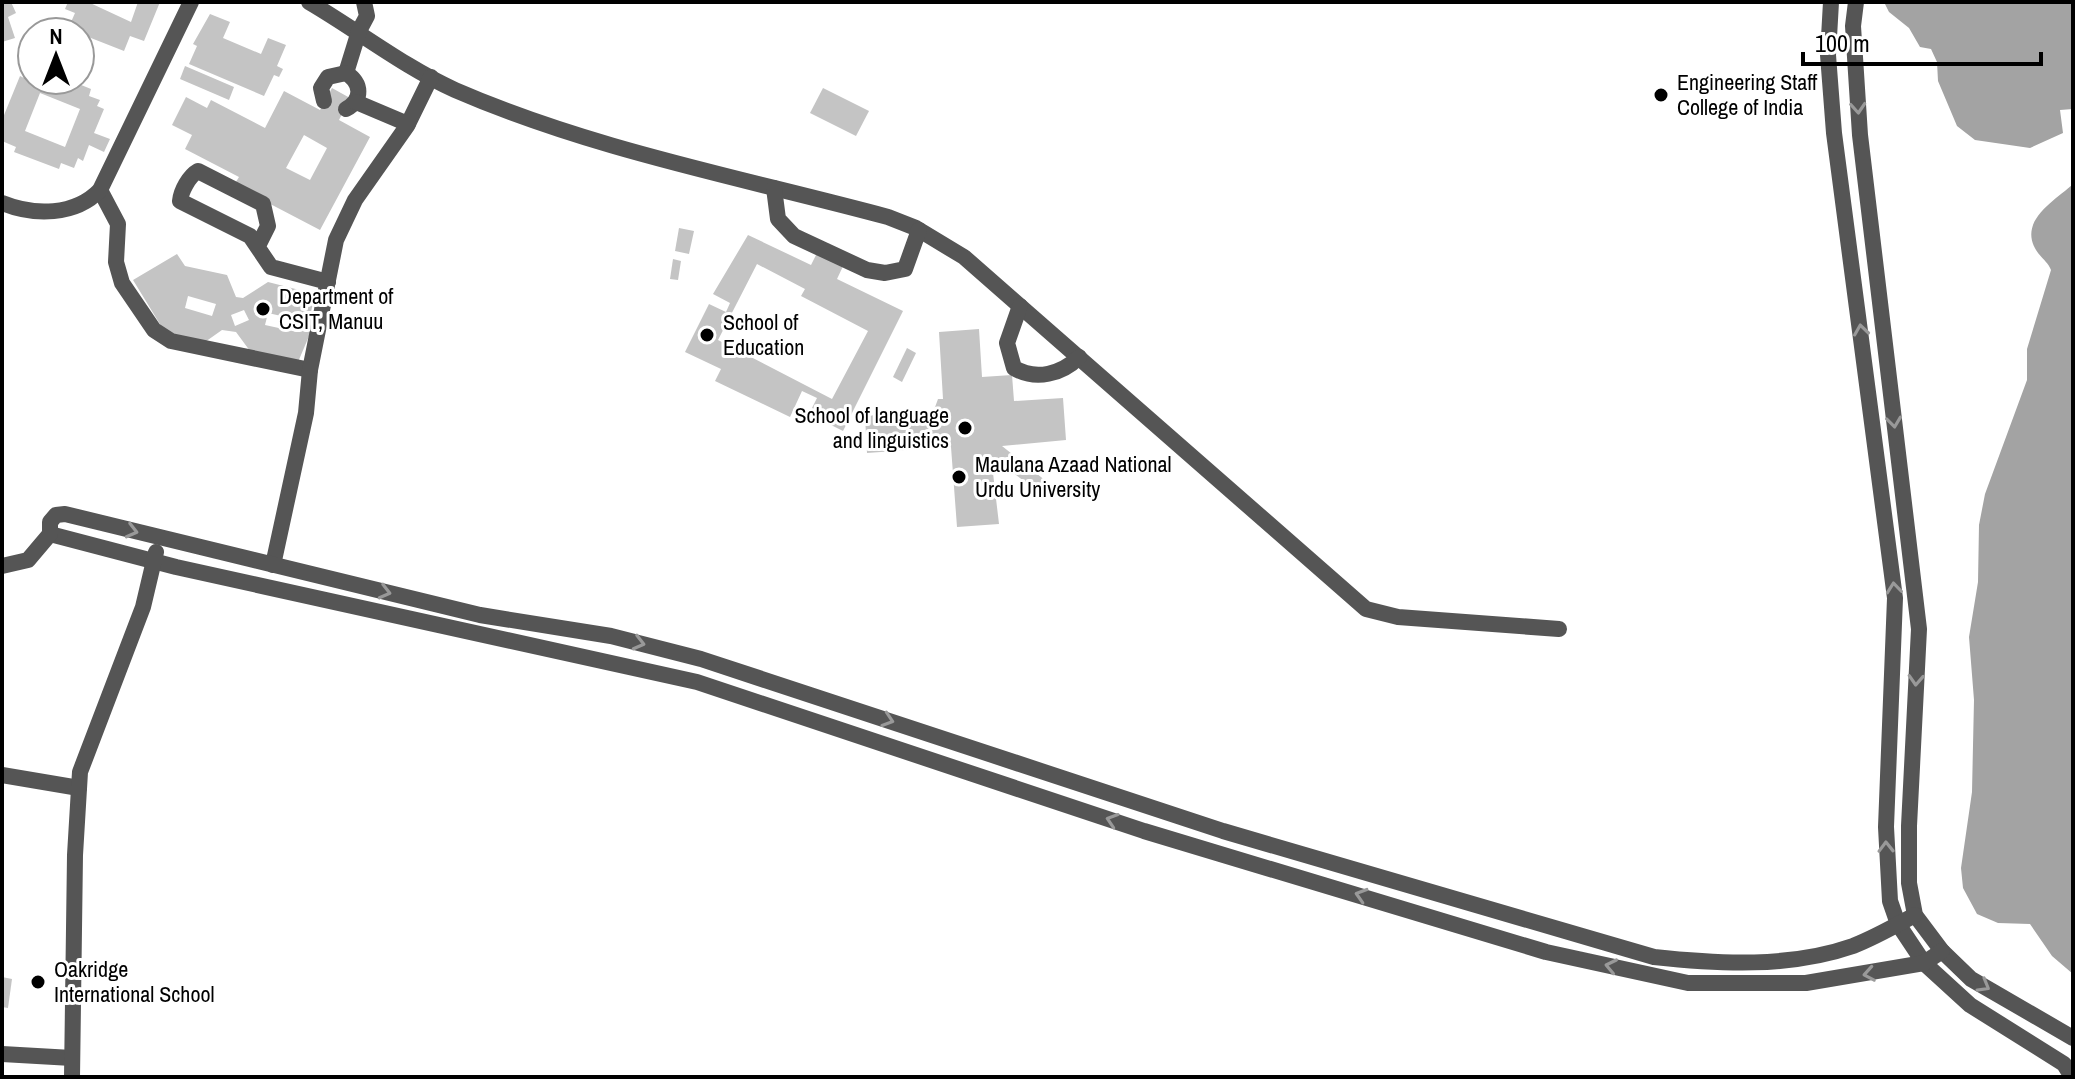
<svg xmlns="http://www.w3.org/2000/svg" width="2075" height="1079" viewBox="0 0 2075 1079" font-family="'Archivo Narrow',sans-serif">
<rect width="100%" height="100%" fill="#fff"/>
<g fill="#a3a3a3">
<path d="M 1884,2 L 2073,2 L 2073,109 L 2060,110 L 2063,133 L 2030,148 L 1975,140 L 1957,126 L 1938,81 L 1937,62 L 1931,49 L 1920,47 L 1909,28 L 1889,12 Z"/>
<path d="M 2073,184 L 2073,974 L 2052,956 L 2030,924 L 1998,923 L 1977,914 L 1963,888 L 1961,868 L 1972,792 L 1974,700 L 1969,637 L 1978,582 L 1979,525 L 1985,494 L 2027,380 L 2027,349 L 2051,270 C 2048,262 2041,258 2036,250 C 2018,220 2056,200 2073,184 Z"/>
</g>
<g fill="#c4c4c4" fill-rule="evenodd">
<path d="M 2,2 L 11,2 L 16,13 L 8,17 L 15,38 L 2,42 Z"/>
<path d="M 68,2 L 88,2 L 131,22 L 138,2 L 160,2 L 144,41 L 130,36 L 124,51 L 68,29 L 75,13 L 65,9 Z"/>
<path d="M 210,14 L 230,22 L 223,38 L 261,54 L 268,38 L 286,45 L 277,66 L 283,69 L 279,77 L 274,75 L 264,96 L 189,64 L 197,46 L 193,44 Z"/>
<path d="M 185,66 L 234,87 L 229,100 L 180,79 Z"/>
<path d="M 28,67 L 32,69 L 32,80 L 69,80 L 91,89 L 89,96 L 100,100 L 97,106 L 104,109 L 94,133 L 110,139 L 104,152 L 89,145 L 83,161 L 78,158 L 74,168 L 61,163 L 59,169 L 14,152 L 16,147 L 2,141 L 2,120 L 20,76 L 24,78 ZM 40,93 L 80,109 L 65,147 L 25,131 Z"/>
<path d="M 332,88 L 350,98 L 339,120 L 370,137 L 320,230 L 234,185 L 239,177 L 185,149 L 192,135 L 172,125 L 186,97 L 207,108 L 211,100 L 265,128 L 284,91 L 320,110 ZM 304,135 L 327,148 L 310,180 L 286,168 Z"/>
<path d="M 823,88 L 869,111 L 856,136 L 810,113 Z"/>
<path d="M 679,228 L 694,231 L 689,254 L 675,251 Z"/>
<path d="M 748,235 L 811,265 L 819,249 L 845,262 L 837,279 L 903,311 L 843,431 L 809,414 L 817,398 L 802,391 L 790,417 L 715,381 L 721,369 L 685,352 L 709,304 L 726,312 L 730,303 L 713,294 ZM 757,264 L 805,289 L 801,296 L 868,331 L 832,399 L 718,340 Z"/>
<path d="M 177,254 L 185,266 L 227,275 L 236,297 L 243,298 L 268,282 L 315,294 L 311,312 L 318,315 L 298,362 L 250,351 L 236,332 L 222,330 L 205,342 L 166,334 L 133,280 ZM 188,296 L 216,304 L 212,316 L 185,308 ZM 244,310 L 249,320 L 235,326 L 231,315 ZM 268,313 L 299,320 L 297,332 L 265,325 Z"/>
<path d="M 673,259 L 681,261 L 678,280 L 670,279 Z"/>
<path d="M 979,329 L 982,377 L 1012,375 L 1014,401 L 1063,398 L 1066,440 L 1002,446 L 1046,481 L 1042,489 L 1037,491 L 991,456 L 999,524 L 957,527 L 951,447 L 867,453 L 865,416 L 934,410 L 938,399 L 943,399 L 939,332 Z"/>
<path d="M 907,348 L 916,353 L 902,382 L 893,377 Z"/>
<path d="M 2,977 L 12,979 L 8,1008 L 2,1007 Z"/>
</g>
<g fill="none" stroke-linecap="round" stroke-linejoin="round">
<g stroke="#555" stroke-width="16">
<path d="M 309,2 C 357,30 404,67 455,90 C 593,150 743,178 888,217 L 916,228 L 964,257 L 1366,609 L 1398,617 L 1559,629"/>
<path d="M 1831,2 L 1828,55 L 1834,133 L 1895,598 L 1886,827 L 1890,901 L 1898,924 L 1924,963 L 1970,1005 L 2064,1064 L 2072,1077"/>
<path d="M 1856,2 L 1853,26 L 1860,135 L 1919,629 L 1909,826 L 1909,883 L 1915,915 L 1942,951 L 1971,979 L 2073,1038"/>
<path d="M 346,73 L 359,31 L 367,16 L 364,2"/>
<path d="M 324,101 L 321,88 L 328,77 L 346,73 C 362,83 363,100 346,109"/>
<path d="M 356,102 L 408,124"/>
<path d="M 774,188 L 778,219 L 794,236 L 867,270 L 885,273 L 905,269 L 919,230"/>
<path d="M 100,190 L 118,224 L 116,262 L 122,283 L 154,330 L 171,341 L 310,370"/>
<path d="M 2,203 C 34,216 75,216 100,190 L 191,2"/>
<path d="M 258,246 L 268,226 L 263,204 L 198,171 C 189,176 181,191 180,201 L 250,236 L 271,267 L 328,282"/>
<path d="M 1020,306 L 1007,343 L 1014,368 C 1036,381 1062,374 1079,357"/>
<path d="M 50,534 L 176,567 L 697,682 L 1144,831 L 1546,952 L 1688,983 L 1806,983 L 1924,963 L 1942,951"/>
<path d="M 273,565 L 306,413 L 310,370 L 336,240 L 355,200 L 407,126 L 431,77"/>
<path d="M 2,566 L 28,560 L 50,534 L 50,522 L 56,515 L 65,514 L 480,615 L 611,636 L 701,659 L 1223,831 L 1654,957 C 1719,964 1790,968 1853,946 C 1874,938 1895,926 1915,915"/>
<path d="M 2,775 L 79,788"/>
<path d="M 2,1054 L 72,1058"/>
<path d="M 72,1077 L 75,855 L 80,772 L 143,607 L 156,552"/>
</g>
</g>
<defs><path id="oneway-chevron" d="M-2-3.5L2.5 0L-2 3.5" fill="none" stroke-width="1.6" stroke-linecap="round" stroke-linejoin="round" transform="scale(2)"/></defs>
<g stroke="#999">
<use href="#oneway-chevron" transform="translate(1858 108) rotate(86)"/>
<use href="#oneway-chevron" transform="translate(1861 330) rotate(-98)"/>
<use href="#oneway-chevron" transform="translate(1894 422) rotate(83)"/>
<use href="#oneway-chevron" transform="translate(132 531) rotate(14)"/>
<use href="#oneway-chevron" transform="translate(1894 588) rotate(-96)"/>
<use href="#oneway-chevron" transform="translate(385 592) rotate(14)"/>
<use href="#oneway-chevron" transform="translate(639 643) rotate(14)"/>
<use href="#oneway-chevron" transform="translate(1916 680) rotate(93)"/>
<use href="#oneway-chevron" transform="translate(888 720) rotate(18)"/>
<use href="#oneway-chevron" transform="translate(1112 820) rotate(-162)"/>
<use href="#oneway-chevron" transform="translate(1886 847) rotate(-91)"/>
<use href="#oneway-chevron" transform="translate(1361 895) rotate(-163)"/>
<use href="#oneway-chevron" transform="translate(1611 966) rotate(-168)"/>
<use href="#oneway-chevron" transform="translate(1869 974) rotate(170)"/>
<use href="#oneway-chevron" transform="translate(1984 986) rotate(30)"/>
</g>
<g fill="#000" stroke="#fff" stroke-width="3">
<circle cx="1661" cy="95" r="8"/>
<circle cx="263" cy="309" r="8"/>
<circle cx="707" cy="335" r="8"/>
<circle cx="965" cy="428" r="8"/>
<circle cx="959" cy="477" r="8"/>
<circle cx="38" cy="982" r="8"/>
</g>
<g text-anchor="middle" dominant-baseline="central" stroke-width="6" stroke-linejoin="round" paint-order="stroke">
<g font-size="22" fill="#000" stroke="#fff" text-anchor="start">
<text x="1677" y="82">Engineering Staff<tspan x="1677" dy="25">College of India</tspan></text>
<text x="279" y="296">Department of<tspan x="279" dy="25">CSIT, Manuu</tspan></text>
<text x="723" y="322">School of<tspan x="723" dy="25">Education</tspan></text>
<text x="949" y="415" text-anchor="end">School of language<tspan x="949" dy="25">and linguistics</tspan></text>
<text x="975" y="464">Maulana Azaad National<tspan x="975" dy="25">Urdu University</tspan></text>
<text x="54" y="969">Oakridge<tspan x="54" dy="25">International School</tspan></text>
</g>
</g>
<rect width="2075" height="1079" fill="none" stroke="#000000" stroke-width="8"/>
<g transform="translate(56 56)"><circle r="38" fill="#ffffff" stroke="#999999" stroke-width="2"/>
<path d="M0-6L14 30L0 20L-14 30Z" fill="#000000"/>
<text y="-12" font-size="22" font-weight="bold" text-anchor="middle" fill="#000000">N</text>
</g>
<path d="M1803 52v12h238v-12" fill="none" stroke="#000000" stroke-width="4"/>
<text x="1815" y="52" font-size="24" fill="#000000" stroke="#ffffff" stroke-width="6" paint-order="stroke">100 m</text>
</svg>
